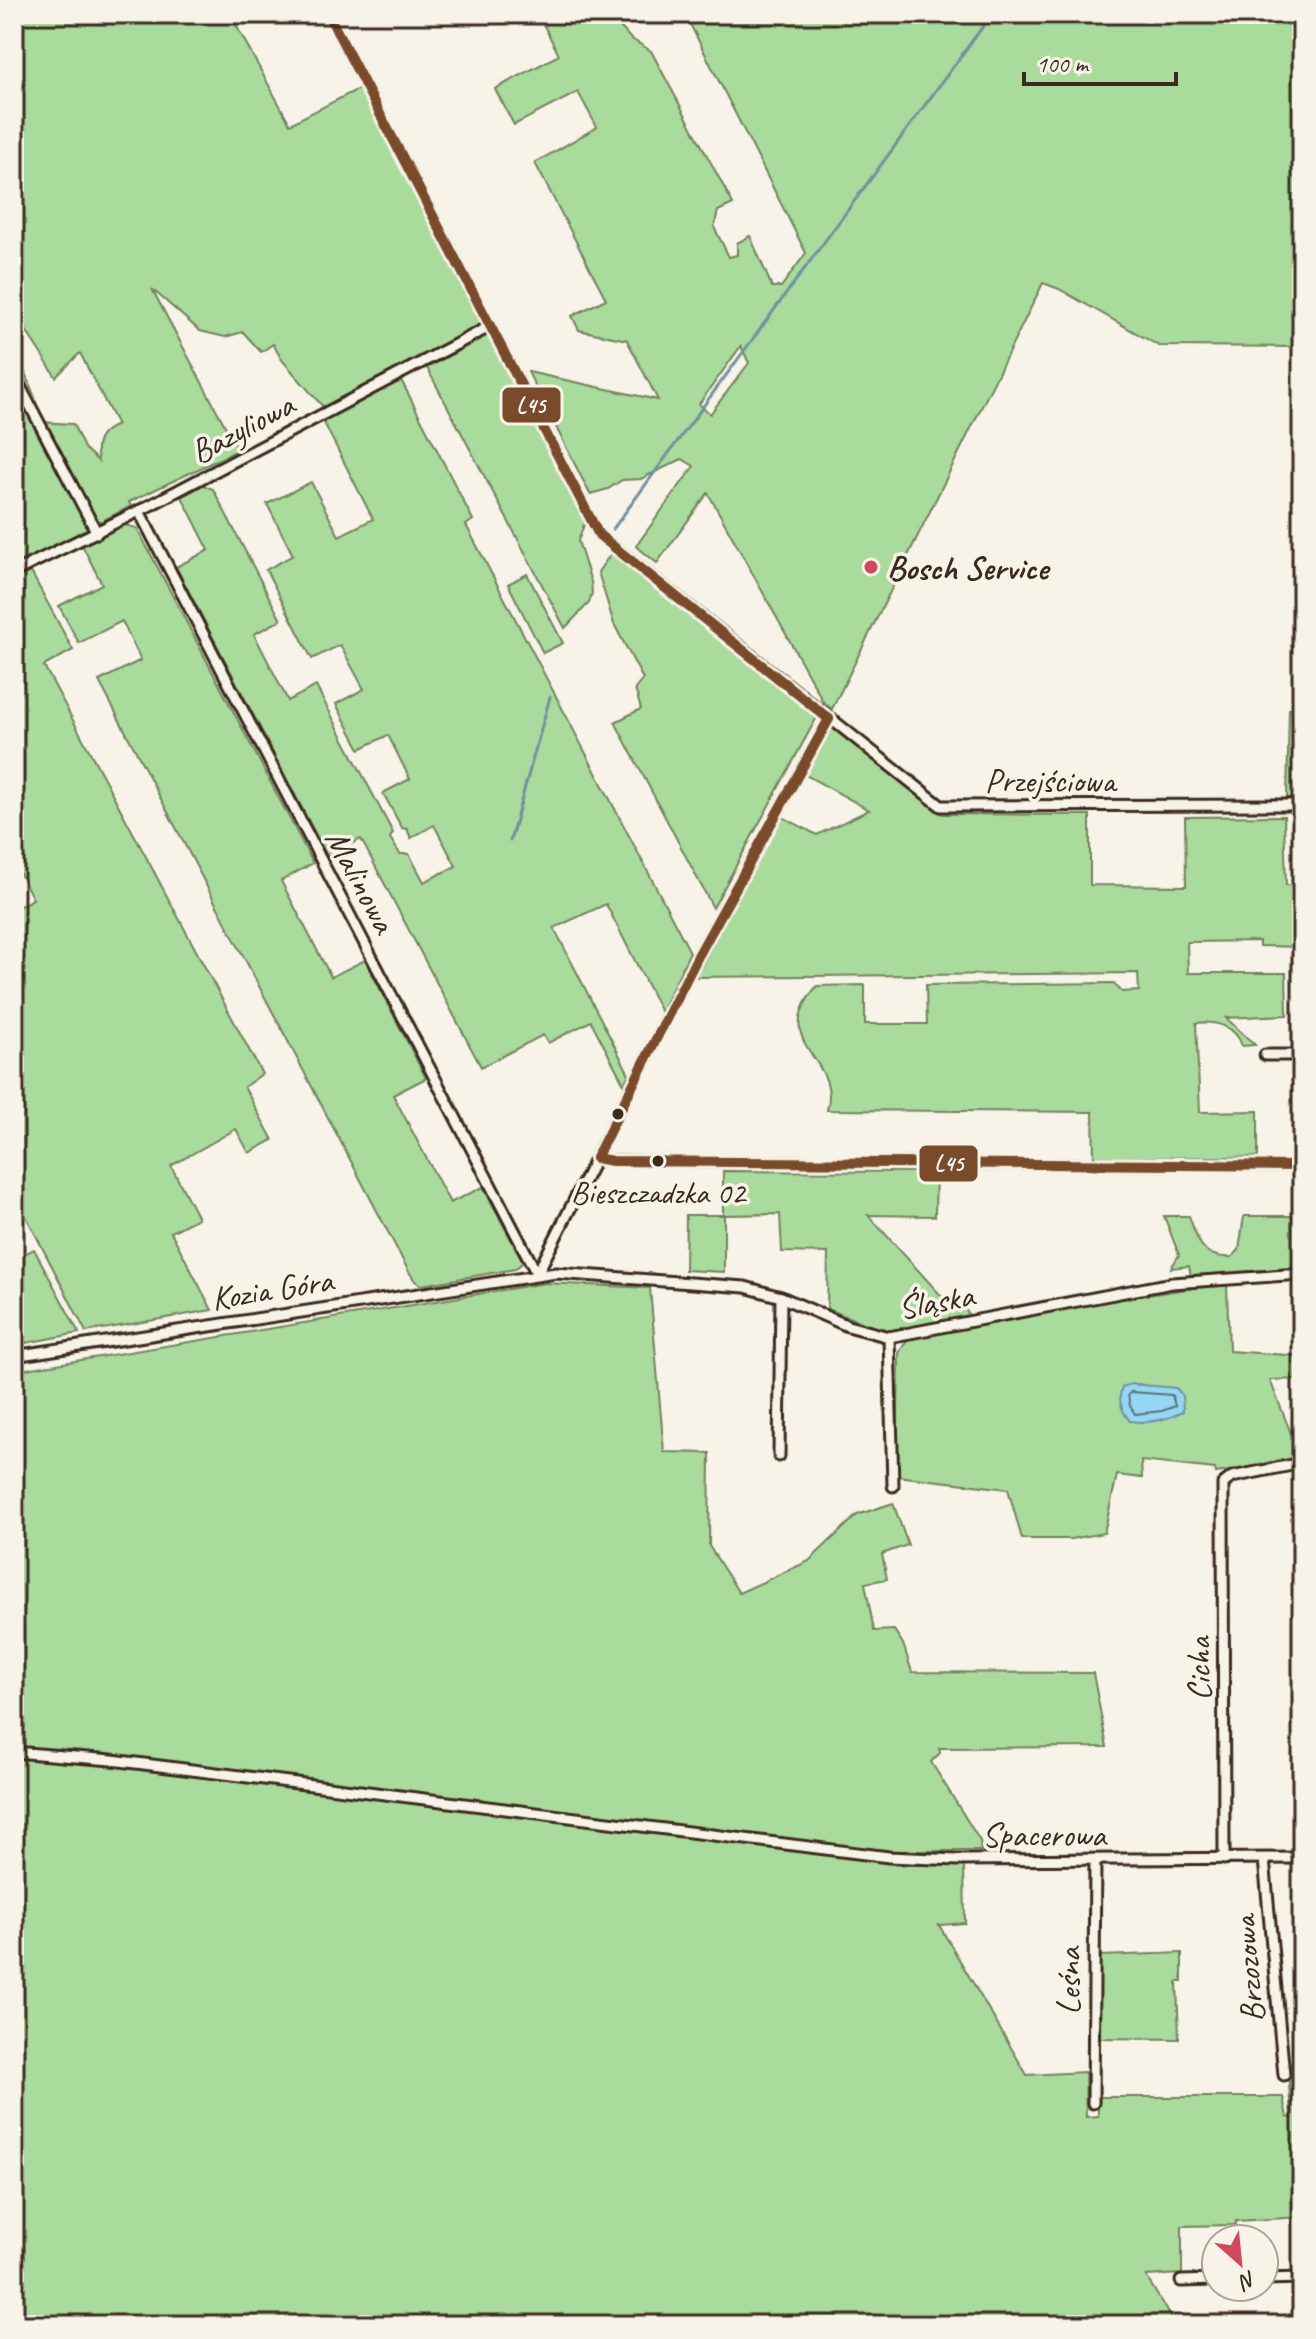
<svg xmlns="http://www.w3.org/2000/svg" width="1316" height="2339" viewBox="0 0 1316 2339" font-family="Caveat,sans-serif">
<rect width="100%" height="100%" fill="#f7f3e8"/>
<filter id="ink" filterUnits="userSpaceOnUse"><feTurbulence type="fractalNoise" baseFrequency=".0125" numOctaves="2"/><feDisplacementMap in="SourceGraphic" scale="16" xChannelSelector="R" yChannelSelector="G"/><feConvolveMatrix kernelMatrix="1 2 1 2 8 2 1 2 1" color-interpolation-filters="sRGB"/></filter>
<g filter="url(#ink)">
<g fill="#a9db9c" stroke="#72825d" stroke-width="2" fill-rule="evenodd">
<path d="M 14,14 L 42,16 L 43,14 L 230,14 L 290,124 L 360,88 L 485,327 L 325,409 L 282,360 L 273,344 L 261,352 L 243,332 L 225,337 L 200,331 L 152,289 L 238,450 L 129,502 L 131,506 L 14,567 L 14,346 L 34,395 L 41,422 L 73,424 L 84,448 L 98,461 C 94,442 100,432 117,425 L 80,353 L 56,377 L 14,312 Z"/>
<path d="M 538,14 L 609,14 L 630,38 L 651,51 L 733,204 L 718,211 L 714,227 L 729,257 L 737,255 L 737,243 L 750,236 L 772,287 L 781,287 L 806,253 L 685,14 L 1302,14 L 1302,347 L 1159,346 L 1059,289 L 1043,283 L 832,709 L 824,703 L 708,493 L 657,563 L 636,546 L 694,466 L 682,459 L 641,479 L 622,480 L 608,489 L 590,494 L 528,372 L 658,400 L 627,340 L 579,330 L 572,316 L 606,299 L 535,163 L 597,127 L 578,92 L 514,125 L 495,89 L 559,55 ZM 741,346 L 749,363 L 710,414 L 699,404 Z"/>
<path d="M 488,334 L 585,522 L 578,541 L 591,582 L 592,593 L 589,603 L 565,628 L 427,368 Z"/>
<path d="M 400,378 L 473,520 L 466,525 L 690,952 L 661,1012 L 606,904 L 554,928 L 629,1074 L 624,1084 L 591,1021 L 548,1043 L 543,1035 L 481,1067 L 361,839 L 327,856 L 176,567 L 209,550 L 182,497 L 203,485 L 213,489 L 281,620 L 254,634 L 288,701 L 316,686 L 393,833 L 390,838 L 400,854 L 409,854 L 424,882 L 456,866 L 434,825 L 411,838 L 407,829 L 402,828 L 383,793 L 410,779 L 388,735 L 360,749 L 336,704 L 364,689 L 340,645 L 312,659 L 266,570 L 293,555 L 267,504 L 311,482 L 339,536 L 373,519 L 322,419 Z"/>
<path d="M 121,524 L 137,528 L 313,863 L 281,881 L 331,977 L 365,960 L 426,1078 L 393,1095 L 450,1203 L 483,1187 L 523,1262 L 515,1269 L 422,1285 L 415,1281 L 408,1270 L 99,681 L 141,660 L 122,621 L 79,643 L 59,606 L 102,584 L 82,545 Z"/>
<path d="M 612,552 L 817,717 L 713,908 L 615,722 L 641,709 L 635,689 L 643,679 L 614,624 L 598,572 Z"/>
<path d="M 31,572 L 73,650 L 44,666 L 262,1074 L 244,1087 L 273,1140 L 249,1153 L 236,1129 L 171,1166 L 198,1218 L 171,1232 L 212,1310 L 86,1332 L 14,1193 L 14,909 L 33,899 L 14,862 L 14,579 Z"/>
<path d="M 527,574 L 563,643 L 543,653 L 508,584 Z"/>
<path d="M 1289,709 L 1302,709 L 1302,798 L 1287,798 Z"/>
<path d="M 831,727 L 942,814 L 1090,815 L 1090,885 L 1186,886 L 1185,817 L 1284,816 L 1286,885 L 1302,886 L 1302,947 L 1259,946 L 1259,941 L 1187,942 L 1188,973 L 1286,973 L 1287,1015 L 1226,1018 L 1255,1045 L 1242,1046 C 1236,1025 1214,1021 1196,1023 L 1200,1112 L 1258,1111 L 1258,1157 L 1094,1158 L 1093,1112 L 827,1110 C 842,1057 767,1045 817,986 L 865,985 L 865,1024 L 927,1024 L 926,985 L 1113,983 L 1122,992 L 1139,991 L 1138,973 L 695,977 L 781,816 L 817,835 L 869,810 L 804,774 Z"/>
<path d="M 723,1171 L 936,1172 L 935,1216 L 868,1215 L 945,1300 L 964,1307 L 970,1317 L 885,1331 L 827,1309 L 828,1253 L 782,1252 L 780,1214 L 724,1215 L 724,1272 L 685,1270 L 686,1215 L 723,1215 Z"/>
<path d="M 1164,1216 L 1189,1216 C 1198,1241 1201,1259 1232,1257 L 1239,1250 L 1244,1216 L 1302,1216 L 1302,1267 L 1191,1276 L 1189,1266 L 1171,1268 L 1179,1255 Z"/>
<path d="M 34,1249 L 79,1333 L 26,1343 L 14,1320 L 14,1259 Z"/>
<path d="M 545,1283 L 650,1288 L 664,1452 L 710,1453 L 709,1546 L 739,1593 L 809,1561 L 857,1515 L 893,1503 L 908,1545 L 882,1554 L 887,1579 L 865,1583 L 874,1631 L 894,1630 L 903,1644 L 912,1672 L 1093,1673 L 1107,1747 L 939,1748 L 940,1753 L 931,1762 L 980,1841 L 981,1851 L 895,1851 L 904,1865 L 964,1865 L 965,1923 L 939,1925 L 1027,2075 L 1085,2072 L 1086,2117 L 1098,2116 L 1098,2097 L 1283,2097 L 1287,2117 L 1291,2118 L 1288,2067 L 1293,2062 L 1302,2062 L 1302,2217 L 1236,2221 L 1235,2225 L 1182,2226 L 1182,2274 L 1146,2276 L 1175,2325 L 14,2325 L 14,1371 Z"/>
<path d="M 1227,1283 L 1229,1351 L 1302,1356 L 1302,1379 L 1270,1380 L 1301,1459 L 1216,1473 L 1215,1469 L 1141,1461 L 1142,1478 L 1117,1475 L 1104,1533 L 1071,1539 L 1022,1539 L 1008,1489 L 897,1476 L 899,1353 L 908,1338 L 1061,1308 ZM 1138,1384 L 1152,1387 L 1164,1419 L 1138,1422 Z"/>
<path d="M 1182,1953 L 1182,1982 L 1177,1982 L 1179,2039 L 1099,2038 L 1100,1956 Z"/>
</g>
<path fill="#93d7f5" stroke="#70929f" stroke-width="2" d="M 1131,1384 L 1176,1388 L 1182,1395 L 1183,1411 C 1168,1420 1147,1424 1130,1421 C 1122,1412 1117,1399 1122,1387 Z"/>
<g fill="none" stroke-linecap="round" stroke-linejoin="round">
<path stroke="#5e6f74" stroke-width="2" d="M 1131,1392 L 1172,1395 L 1175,1406 L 1162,1411 L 1135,1414 L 1130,1406 L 1128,1395 Z"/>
<g stroke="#70929f" stroke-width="3">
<path d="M 613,529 L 992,14"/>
<path d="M 510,841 L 550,697"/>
</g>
<defs>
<g id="street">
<path d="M 328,14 L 599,535 L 941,806 L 1302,805"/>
<path d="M 14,375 L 97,533"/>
<path d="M 139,511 L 537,1274"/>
<path d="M 14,572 L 139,511 L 491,326"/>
<path d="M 1265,1055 L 1302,1055"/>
<path d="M 596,1158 L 612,1161 L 1302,1166"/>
<path d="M 537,1274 L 698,956 L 829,719"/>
<path d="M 889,1337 L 893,1486"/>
<path d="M 14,1356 L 556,1273 L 745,1287 L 781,1297 L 848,1326 L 889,1337 L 1172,1283 L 1302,1274"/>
<path d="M 779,1456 L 781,1297"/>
<path d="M 14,1752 L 112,1760 L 889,1857 L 958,1860 L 1302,1858"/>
<path d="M 1224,1859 L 1223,1484 L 1232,1477 L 1302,1463"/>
<path d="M 1264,1859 L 1284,2075"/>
<path d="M 1093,2103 L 1095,1860"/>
<path d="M 1264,2279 L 1302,2278"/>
<path d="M 1181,2281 L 1216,2280"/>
</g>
</defs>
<use href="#street" stroke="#3b2a1e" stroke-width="15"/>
<use href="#street" stroke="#f7f3e8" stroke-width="9"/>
<defs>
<g id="bus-1">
<path d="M 328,14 L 599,535 L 829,719"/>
<path d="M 596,1158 L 612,1161 L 1302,1166"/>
<path d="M 596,1158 L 698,956 L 829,719"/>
</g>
</defs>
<use href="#bus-1" stroke="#f7f3e8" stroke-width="16"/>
<use href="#bus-1" stroke="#7a4b2a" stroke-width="10"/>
</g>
</g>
<circle fill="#d1495b" stroke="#f7f3e8" stroke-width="3" cx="871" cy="567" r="8"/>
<g fill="#3b2a1e" stroke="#f7f3e8" stroke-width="3">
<circle cx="618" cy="1114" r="7"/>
<circle cx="658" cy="1161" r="7"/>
</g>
<g text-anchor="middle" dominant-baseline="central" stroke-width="7" stroke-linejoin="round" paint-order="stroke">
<g font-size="32" fill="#3b2a1e" stroke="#f7f3e8">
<text x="658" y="1192">Bieszczadzka 02</text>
</g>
<g font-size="34" fill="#3b2a1e" stroke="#f7f3e8">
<text transform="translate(242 428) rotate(-28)">Bazyliowa</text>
<text x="1050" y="780">Przejściowa</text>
<text transform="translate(361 881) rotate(62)">Malinowa</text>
<text transform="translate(272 1289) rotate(-9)">Kozia Góra</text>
<text transform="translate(936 1301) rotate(-10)">Śląska</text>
<text transform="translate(1198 1669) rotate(-90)">Cicha</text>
<text x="1044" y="1834">Spacerowa</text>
<text transform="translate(1248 1969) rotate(-95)">Brzozowa</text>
<text transform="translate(1068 1981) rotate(-90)">Leśna</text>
</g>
<g font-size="34" font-weight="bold" fill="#3b2a1e" stroke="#f7f3e8" text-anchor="start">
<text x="887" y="567">Bosch Service</text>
</g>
</g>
<g stroke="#f7f3e8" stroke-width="3">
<rect x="501" y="386" width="61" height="38" rx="8" fill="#7a4b2a"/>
<rect x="918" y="1144" width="61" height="39" rx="8" fill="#7a4b2a"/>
</g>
<g font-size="22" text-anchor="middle" font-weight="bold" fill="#fff">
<text x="531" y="413">L45</text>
<text x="949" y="1171">L45</text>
</g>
<rect width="1316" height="2339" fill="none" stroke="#f7f3e8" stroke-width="48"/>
<rect x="24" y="24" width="1268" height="2291" fill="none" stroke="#3b2a1e" stroke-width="3" filter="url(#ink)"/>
<g transform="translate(1240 2263) rotate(153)"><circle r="38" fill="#f7f3e8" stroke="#aca397" stroke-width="2"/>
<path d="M0-6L14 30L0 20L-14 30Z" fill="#d1495b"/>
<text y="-12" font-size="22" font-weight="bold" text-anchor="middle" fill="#3b2a1e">N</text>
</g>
<path d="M1024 72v12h152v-12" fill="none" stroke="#3b2a1e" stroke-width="4"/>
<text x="1036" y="72" font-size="24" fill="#3b2a1e" stroke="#f7f3e8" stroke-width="6" paint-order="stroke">100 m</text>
</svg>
